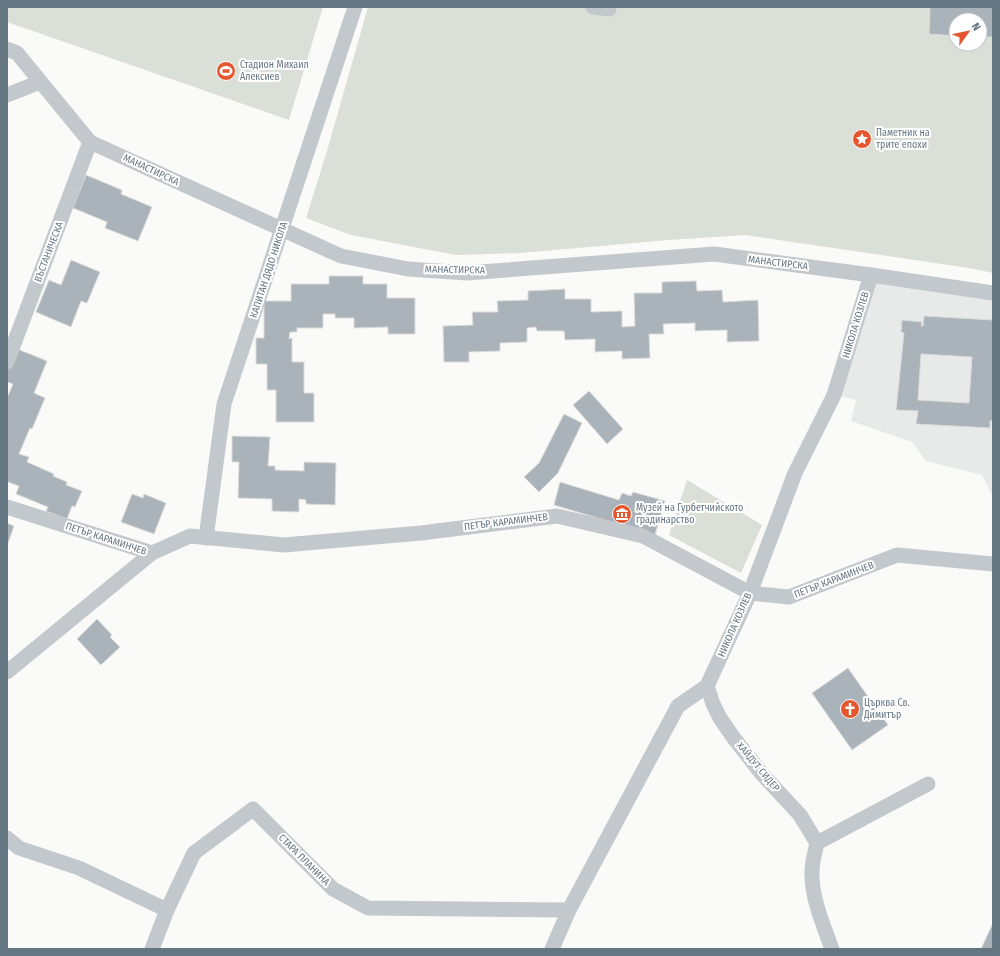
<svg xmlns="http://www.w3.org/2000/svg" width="1000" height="956" viewBox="0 0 1000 956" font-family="'Fira Sans Condensed',sans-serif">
<rect width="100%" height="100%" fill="#fafaf8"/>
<path fill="#e8e9e9" d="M 871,275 L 993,293 L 993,497 L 982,475 L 926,461 L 912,442 L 851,421 L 856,400 L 834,395 Z"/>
<g fill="#dadfd7" fill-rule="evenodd">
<path d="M 7,7 L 323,7 L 289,120 L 7,22 Z"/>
<path d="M 368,7 L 993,7 L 993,273 L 969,268 L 745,235 L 669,240 L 520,253 L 456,255 L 351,235 L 306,218 L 327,151 ZM 956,20 L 980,20 L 980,44 L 956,44 Z"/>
<path d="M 687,480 L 762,525 L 741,573 L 669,535 Z"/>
</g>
<g fill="#aab3b9" stroke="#dcdcda" fill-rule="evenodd">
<path d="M 930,7 L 993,7 L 993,37 L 980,37 L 980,20 L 956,20 L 956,36 L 929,34 Z"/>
<path d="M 86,175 L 122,190 L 121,194 L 152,207 L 138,241 L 105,228 L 107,222 L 73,208 Z"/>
<path d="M 71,260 L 100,272 L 87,303 L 81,301 L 71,327 L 36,312 L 49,280 L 61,285 Z"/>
<path d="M 329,276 L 363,276 L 363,284 L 387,284 L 387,298 L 415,298 L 415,334 L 388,334 L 388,327 L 354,328 L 354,318 L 335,318 L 335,314 L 323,314 L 323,328 L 297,328 L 297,332 L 290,332 L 289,339 L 292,338 L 292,362 L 304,362 L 304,393 L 314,393 L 314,422 L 276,422 L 276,390 L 267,390 L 267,364 L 256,364 L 256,338 L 264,338 L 264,301 L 291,301 L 291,284 L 329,284 Z"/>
<path d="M 696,281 L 697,291 L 722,290 L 723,302 L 758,300 L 759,341 L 727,342 L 727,330 L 695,331 L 695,323 L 663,324 L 664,334 L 649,334 L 650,358 L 622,359 L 622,351 L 595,352 L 595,339 L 565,340 L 564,331 L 537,331 L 536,327 L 527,328 L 527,342 L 500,343 L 500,351 L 469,352 L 469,362 L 444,362 L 443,326 L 473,325 L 472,312 L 498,312 L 497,301 L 528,300 L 528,291 L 565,289 L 565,299 L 591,299 L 591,312 L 622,311 L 622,327 L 635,326 L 634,293 L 662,293 L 662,282 Z"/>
<path d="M 924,316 L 993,320 L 993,421 L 990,421 L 990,428 L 916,424 L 918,411 L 896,410 L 904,333 L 901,332 L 902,320 L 922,322 L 921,326 L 923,326 ZM 921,354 L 972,357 L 969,403 L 918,400 Z"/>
<path d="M 15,348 L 47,361 L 34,393 L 45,398 L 32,429 L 30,428 L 19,454 L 29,457 L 27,462 L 54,474 L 53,476 L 67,482 L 66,485 L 82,491 L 75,507 L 72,506 L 67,519 L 46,511 L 48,507 L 16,494 L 19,486 L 8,482 L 7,484 L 7,398 L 13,384 L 7,382 L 7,368 Z"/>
<path d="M 589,391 L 623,429 L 607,444 L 573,405 Z"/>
<path d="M 564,414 L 582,423 L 558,473 L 539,492 L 524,477 L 539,463 Z"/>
<path d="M 232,436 L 270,437 L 268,466 L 275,466 L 275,470 L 304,471 L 304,462 L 336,463 L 335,505 L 306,504 L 306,500 L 299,499 L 299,512 L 272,511 L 272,499 L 238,498 L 239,462 L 232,462 Z"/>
<path d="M 560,482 L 619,500 L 622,493 L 631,496 L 633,492 L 665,501 L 654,538 L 614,523 L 554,505 Z"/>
<path d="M 132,494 L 143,498 L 144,494 L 166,503 L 154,534 L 121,522 Z"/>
<path d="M 7,523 L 14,526 L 7,546 Z"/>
<path d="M 97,619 L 112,635 L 110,637 L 120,647 L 101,665 L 77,639 Z"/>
<path d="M 848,668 L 888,725 L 852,750 L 812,693 Z"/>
<path d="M 993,923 L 993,949 L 981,949 Z"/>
</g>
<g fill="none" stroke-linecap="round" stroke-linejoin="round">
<g stroke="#c3c8cc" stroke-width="15">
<path d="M 593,7 L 609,9 L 609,7"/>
<path d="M 7,49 L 17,53 L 90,142 L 341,256 L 408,269 L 467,273 L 714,254 L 871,275 L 993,293"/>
<path d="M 7,95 L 40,82"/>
<path d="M 7,362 L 90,142"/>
<path d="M 7,507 L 152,553 L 190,536 L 284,545 L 421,533 L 557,516 L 643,536 L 750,593 L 789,597 L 897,555 L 993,564"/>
<path d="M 206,538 L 224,404 L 355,7"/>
<path d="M 7,672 L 152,553"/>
<path d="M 707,686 L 713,704 L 720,718 L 733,737 L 762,774 L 800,815 L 817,843 C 815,852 812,862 812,871 C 811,897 823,924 832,949"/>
<path d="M 7,838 L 19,848 L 79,868 L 167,910"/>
<path d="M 817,843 L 928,784"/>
<path d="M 152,949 L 167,910 L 194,853 L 253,809 L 333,889 L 368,908 L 569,910"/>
<path d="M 552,949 L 569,910 L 678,706 L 707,686 L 750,593 L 795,473 L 834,395 L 871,275"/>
</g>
</g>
<defs>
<symbol id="stadium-disc" viewBox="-11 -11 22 22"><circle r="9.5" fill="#e4572e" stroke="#fff"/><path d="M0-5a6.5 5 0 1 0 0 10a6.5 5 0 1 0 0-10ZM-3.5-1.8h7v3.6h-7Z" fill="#fff"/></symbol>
<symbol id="sight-disc" viewBox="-11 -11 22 22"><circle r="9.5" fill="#e4572e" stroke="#fff"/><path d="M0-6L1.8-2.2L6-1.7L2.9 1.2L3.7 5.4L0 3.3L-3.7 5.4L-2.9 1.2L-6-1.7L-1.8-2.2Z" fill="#fff"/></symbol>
<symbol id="museum-disc" viewBox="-11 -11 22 22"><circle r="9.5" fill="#e4572e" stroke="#fff"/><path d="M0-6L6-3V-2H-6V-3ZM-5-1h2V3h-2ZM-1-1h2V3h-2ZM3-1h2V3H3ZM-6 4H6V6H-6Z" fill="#fff"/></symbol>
<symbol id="church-disc" viewBox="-11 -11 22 22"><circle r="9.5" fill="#e4572e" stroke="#fff"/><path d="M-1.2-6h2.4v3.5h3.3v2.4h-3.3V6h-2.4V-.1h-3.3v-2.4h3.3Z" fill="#fff"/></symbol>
</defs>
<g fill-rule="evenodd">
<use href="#stadium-disc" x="215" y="60" width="22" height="22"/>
<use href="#sight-disc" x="851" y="128" width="22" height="22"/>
<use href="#museum-disc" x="611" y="503" width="22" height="22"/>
<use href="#church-disc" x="839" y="698" width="22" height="22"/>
</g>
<g text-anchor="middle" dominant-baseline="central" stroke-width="4" stroke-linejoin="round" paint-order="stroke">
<g font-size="10" fill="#657683" stroke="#fff" text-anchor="start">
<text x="240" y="65">Стадион Михаил<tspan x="240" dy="12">Алексиев</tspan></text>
<text x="876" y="133">Паметник на<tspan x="876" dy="12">трите епохи</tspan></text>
<text x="636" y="508">Музей на Гурбетчийското<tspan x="636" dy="12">градинарство</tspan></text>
<text x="864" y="703">Църква Св.<tspan x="864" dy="12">Димитър</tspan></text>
</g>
<g font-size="10" fill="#657683" stroke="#fff">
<text transform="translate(151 170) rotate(25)">МАНАСТИРСКА</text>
<text transform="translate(49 252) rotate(-69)">ВЪСТАНИЧЕСКА</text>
<text transform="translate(778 263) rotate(7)">МАНАСТИРСКА</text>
<text transform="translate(269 270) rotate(-72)">КАПИТАН ДЯДО НИКОЛА</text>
<text transform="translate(455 270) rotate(1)">МАНАСТИРСКА</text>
<text transform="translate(856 325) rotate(-73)">НИКОЛА КОЗЛЕВ</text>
<text transform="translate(506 522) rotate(-7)">ПЕТЪР КАРАМИНЧЕВ</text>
<text transform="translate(106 539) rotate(18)">ПЕТЪР КАРАМИНЧЕВ</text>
<text transform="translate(834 580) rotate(-21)">ПЕТЪР КАРАМИНЧЕВ</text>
<text transform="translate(735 625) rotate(-66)">НИКОЛА КОЗЛЕВ</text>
<text transform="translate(758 767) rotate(50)">ХАЙДУТ СИДЕР</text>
<text transform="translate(304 860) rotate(45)">СТАРА ПЛАНИНА</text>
</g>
</g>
<rect width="1000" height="956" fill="none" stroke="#657683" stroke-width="16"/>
<g transform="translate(968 32) rotate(57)"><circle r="19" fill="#ffffff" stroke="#c1c8cd"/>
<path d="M0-3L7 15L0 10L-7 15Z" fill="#e4572e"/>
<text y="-6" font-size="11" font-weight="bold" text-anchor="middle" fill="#657683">N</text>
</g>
</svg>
